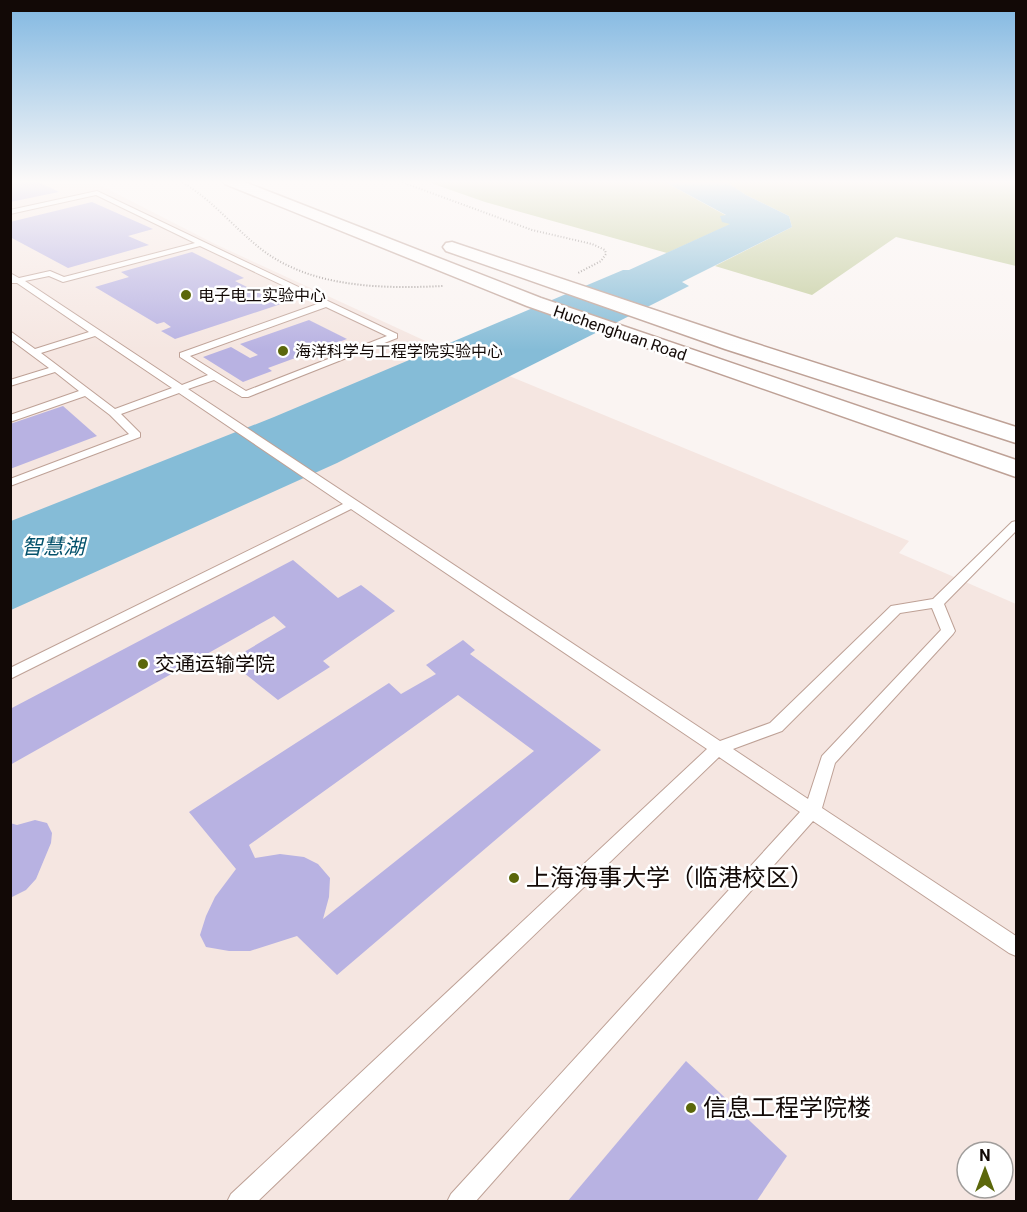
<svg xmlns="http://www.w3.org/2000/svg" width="1027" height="1212" viewBox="0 0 1027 1212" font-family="Roboto,'Noto Sans SC',sans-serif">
<rect width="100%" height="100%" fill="#faf4f2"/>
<path fill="#f5e6e1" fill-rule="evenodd" d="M 10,181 L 92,181 L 215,244 L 432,344 L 909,541 L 899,553 L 1016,604 L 1016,1201 L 11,1201 ZM 967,1152 L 1003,1152 L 1003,1188 L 967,1188 Z"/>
<g fill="#c2cc9c">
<path d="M 425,181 L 663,181 L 727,216 L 731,224 L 667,253 L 485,202 Z"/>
<path d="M 725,181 L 1016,181 L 1016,266 L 896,237 L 812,295 L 715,266 L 792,227 L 789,216 L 746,195 Z"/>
</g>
<path fill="#85bcd7" d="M 663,181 L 725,181 L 746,195 L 789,216 L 792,227 L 682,282 L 689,286 L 337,463 L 11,610 L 11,521 L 274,417 L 623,270 L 629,270 L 730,224 L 722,222 L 720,216 L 726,215 Z"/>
<g fill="#b8b2e2" fill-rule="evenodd">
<path d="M 10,181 L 37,181 L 59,192 L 10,202 Z"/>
<path d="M 92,202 L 153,229 L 128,236 L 149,245 L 68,268 L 10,237 L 10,222 Z"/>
<path d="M 192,252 L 244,278 L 235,281 L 281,304 L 175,339 L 161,331 L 171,327 L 164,322 L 157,324 L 95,287 L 129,277 L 121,272 Z"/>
<path d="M 309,320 L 347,339 L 268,368 L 272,371 L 243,382 L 203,357 L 231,347 L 250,358 L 258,355 L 240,344 Z"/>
<path d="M 63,406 L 97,436 L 10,469 L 10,424 Z"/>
<path d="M 293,560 L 338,598 L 361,585 L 395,611 L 323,661 L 330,667 L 278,700 L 229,661 L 286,627 L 274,616 L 10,765 L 10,709 Z"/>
<path d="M 463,640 L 475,650 L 470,654 L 601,750 L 337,975 L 297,936 L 250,951 L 229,951 L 206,947 L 200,935 L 206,916 L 215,897 L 236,869 L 189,812 L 389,683 L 401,694 L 436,674 L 426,665 ZM 458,695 L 534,751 L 323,919 L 329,897 L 330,878 L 318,864 L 304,857 L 280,854 L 255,858 L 249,845 Z"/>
<path d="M 35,820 L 47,823 L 52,833 L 51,843 L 36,879 L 26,890 L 10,898 L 10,823 L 17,825 Z"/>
<path d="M 686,1061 L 787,1156 L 756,1202 L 567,1202 Z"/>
</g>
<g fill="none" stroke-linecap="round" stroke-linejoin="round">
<defs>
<path id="service" d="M 97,191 L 397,334 L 397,338 L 248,397 L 242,397 L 214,380 L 188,389 L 720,741 L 770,723 L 891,606 L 933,599 L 1012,522 L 1016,521 L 1016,531 L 944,604 L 955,631 L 953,634 L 835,763 L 822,808 L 1016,936 L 1016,956 L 1009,953 L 813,821 L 475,1202 L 447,1202 L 451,1194 L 800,812 L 719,757 L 257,1202 L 227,1202 L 231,1194 L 707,749 L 351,509 L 10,679 L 10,668 L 343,504 L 179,393 L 121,414 L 140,433 L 140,437 L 10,486 L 10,479 L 129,434 L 110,415 L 85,396 L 10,422 L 10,415 L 79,391 L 55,372 L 10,386 L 10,380 L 49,368 L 10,339 L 10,331 L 35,349 L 89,332 L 17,283 L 12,283 L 10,273 L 19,278 L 50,271 L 64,277 L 195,243 L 96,195 L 10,214 L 10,210 ZM 200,246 L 320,303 L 180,353 L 180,357 L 208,375 L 182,385 L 25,281 L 49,276 L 63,282 ZM 326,307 L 387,336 L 246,391 L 190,356 ZM 95,336 L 172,388 L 115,409 L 41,353 ZM 932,608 L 941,630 L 822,756 L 808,799 L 733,749 L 782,731 L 900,613 Z"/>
<g id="secondary">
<path d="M 223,181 L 242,181 L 541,298 L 1016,460 L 1016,477 L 527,306 L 225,184 Z"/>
<path d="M 452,242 L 741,339 L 1016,427 L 1016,443 L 725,349 L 446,251 L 443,247 L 446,243 Z"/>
</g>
</defs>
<use href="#service" stroke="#bea196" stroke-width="2"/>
<use href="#secondary" stroke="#bea196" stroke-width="3"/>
<g stroke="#8d8683" stroke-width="2" stroke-dasharray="1 2" stroke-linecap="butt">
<path d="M 180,181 C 212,199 233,227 261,249 C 311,288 383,289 443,286"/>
<path d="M 399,181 L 532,230 L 592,244 L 605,250 L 606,254 L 601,261 L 578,273"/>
</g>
<use href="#service" fill="#fff" fill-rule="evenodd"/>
<use href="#secondary" fill="#fff" fill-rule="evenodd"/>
</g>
<linearGradient id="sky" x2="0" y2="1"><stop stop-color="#80b7e1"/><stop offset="0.52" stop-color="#fdfaf9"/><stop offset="1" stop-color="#fdfaf9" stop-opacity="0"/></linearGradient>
<rect width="1027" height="350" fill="url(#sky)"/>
<g fill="#5b670b" stroke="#fff" stroke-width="2">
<circle cx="186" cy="295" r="6"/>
<circle cx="283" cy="351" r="6"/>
<circle cx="143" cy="664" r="6"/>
<circle cx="514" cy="878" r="6"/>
<circle cx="691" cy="1108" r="6"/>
</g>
<g text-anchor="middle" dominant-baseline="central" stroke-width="5" stroke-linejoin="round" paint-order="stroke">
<g font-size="16" fill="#120906" stroke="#fff" text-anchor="start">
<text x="198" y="295">电子电工实验中心</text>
<text x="295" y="351">海洋科学与工程学院实验中心</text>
</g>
<g font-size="16" fill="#120906" stroke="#fff">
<text transform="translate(620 333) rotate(19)">Huchenghuan Road</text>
</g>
<g font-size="20" fill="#120906" stroke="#fff" text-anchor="start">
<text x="155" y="664">交通运输学院</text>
</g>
<g font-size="21" font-style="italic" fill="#03516b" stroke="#fff">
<text x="53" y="547">智慧湖</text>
</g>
<g font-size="24" fill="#120906" stroke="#fff" text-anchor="start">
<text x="526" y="878">上海海事大学（临港校区）</text>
<text x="703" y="1108">信息工程学院楼</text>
</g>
</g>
<rect width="1027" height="1212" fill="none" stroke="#120906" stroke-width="24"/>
<g transform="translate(985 1170)"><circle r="28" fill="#ffffff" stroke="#a09d9b" stroke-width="1.5"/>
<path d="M0-4.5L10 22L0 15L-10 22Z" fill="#5b670b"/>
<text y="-9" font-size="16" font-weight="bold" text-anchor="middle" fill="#120906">N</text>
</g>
</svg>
